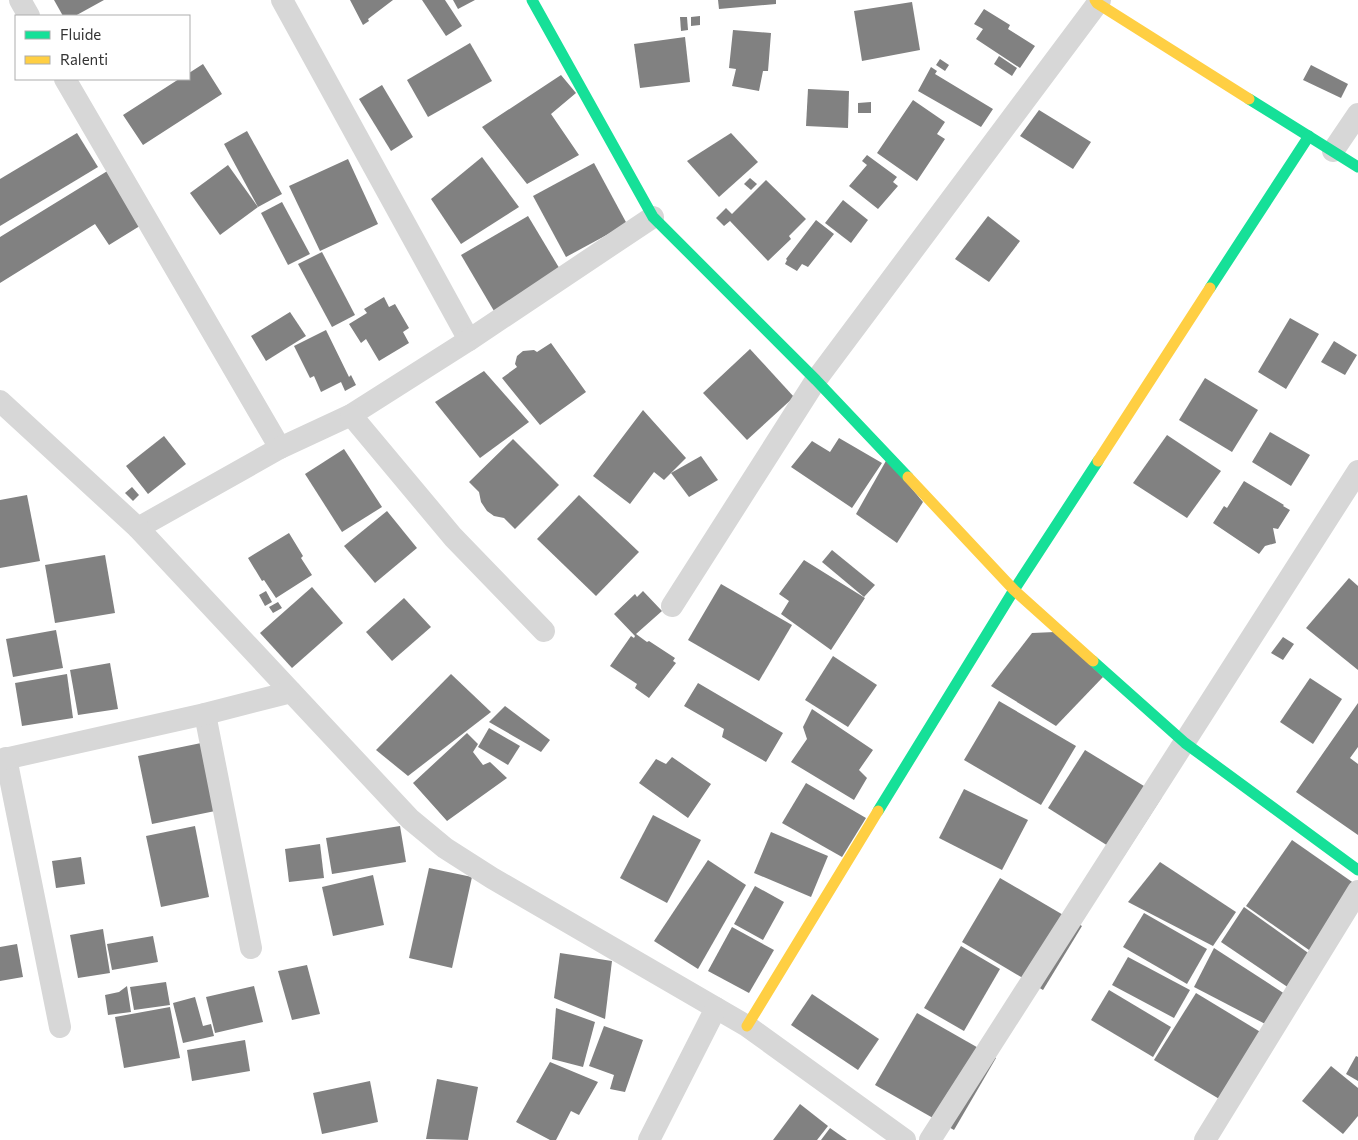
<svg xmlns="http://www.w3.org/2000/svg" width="1358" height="1140" viewBox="0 0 1358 1140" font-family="Commissioner,sans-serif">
<rect width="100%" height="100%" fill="#fff"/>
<g fill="#818181">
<path d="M 54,0 L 104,0 L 75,16 L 63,16 Z"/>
<path d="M 350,0 L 393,0 L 368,19 L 369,21 L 363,25 Z"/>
<path d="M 422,0 L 445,0 L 462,26 L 446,36 Z"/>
<path d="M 453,0 L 475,0 L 458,9 Z"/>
<path d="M 718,0 L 776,0 L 776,4 L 719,9 Z"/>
<path d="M 912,2 L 920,50 L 862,61 L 854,11 Z"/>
<path d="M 984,9 L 1010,25 L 1008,29 L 1035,46 L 1020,68 L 976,39 L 983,29 L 974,24 Z"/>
<path d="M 700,16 L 700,25 L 691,26 L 691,17 Z"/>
<path d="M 680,17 L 687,17 L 688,30 L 681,31 Z"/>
<path d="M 733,30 L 771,33 L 768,71 L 763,71 L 759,91 L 732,86 L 736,69 L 729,68 Z"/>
<path d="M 685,37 L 690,82 L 640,88 L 634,44 Z"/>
<path d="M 470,43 L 492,81 L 428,117 L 407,80 Z"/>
<path d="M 999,56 L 1017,68 L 1012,76 L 994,64 Z"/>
<path d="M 940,59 L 949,65 L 945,71 L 936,65 Z"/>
<path d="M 203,64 L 222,94 L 143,145 L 123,115 L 179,79 L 189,79 L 189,73 Z"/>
<path d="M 1311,65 L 1348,84 L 1341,98 L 1303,80 Z"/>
<path d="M 931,67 L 937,71 L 935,74 L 993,109 L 981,127 L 918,91 Z"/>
<path d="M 561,75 L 576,93 L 551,114 L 579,155 L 527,184 L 482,127 Z"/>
<path d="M 382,85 L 413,137 L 391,151 L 359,99 Z"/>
<path d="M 808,89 L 849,91 L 848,128 L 806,126 Z"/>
<path d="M 913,100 L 945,122 L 937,134 L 945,139 L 917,181 L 877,153 Z"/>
<path d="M 871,102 L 871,113 L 858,113 L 858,103 Z"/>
<path d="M 1039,110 L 1091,142 L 1073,169 L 1020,136 Z"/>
<path d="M 247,131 L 282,194 L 258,207 L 224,144 Z"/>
<path d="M 77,133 L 98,167 L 0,226 L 0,179 Z"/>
<path d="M 731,133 L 758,162 L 719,197 L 687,161 Z"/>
<path d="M 867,155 L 897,177 L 893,182 L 898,186 L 878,209 L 849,186 L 867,165 L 862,161 Z"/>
<path d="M 482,157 L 519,207 L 461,244 L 431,199 Z"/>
<path d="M 348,159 L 378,224 L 320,251 L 289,186 Z"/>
<path d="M 594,163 L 627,224 L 566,257 L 533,196 Z"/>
<path d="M 228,165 L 258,207 L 220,235 L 190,193 Z"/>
<path d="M 109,170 L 143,224 L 109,245 L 95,224 L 0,283 L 0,237 Z"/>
<path d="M 750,178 L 757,184 L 751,190 L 744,184 Z"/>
<path d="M 766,180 L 806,219 L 789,236 L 791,239 L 768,261 L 730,221 L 724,226 L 716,218 L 726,208 L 732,214 Z"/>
<path d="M 843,200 L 868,220 L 851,243 L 825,223 Z"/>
<path d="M 282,202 L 310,254 L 288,265 L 261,213 Z"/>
<path d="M 528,216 L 561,271 L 494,311 L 461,255 Z"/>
<path d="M 988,216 L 1020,241 L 989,282 L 955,259 Z"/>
<path d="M 816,220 L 834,234 L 808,267 L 802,264 L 797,271 L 785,264 L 787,260 L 786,259 Z"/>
<path d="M 322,252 L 355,315 L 332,327 L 298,264 Z"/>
<path d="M 384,297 L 389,307 L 395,304 L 409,328 L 403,332 L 409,343 L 379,361 L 366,339 L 361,343 L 349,324 L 367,313 L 364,309 Z"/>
<path d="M 290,312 L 306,336 L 266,361 L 251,336 Z"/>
<path d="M 1290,318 L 1319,334 L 1286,389 L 1258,372 Z"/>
<path d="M 326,330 L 349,377 L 351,375 L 356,385 L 345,391 L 341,382 L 321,392 L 314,376 L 310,378 L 294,346 Z"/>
<path d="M 1334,341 L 1357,355 L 1345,375 L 1321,362 Z"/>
<path d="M 551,343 L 586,392 L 540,425 L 502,378 L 517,367 L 515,364 L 517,356 L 523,351 L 534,350 L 537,352 Z"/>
<path d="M 750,349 L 794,397 L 747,440 L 703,393 Z"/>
<path d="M 484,371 L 529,422 L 480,458 L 435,402 Z"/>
<path d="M 1205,378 L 1258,410 L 1232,452 L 1179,420 Z"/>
<path d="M 643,410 L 686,458 L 664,480 L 654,472 L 630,504 L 593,476 Z"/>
<path d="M 1270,432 L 1310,455 L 1291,486 L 1252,462 Z"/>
<path d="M 1167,435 L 1221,471 L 1187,518 L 1133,483 Z"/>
<path d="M 164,436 L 186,464 L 148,494 L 126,466 Z"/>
<path d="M 839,438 L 882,463 L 852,508 L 791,467 L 812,441 L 830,452 Z"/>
<path d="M 513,439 L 559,485 L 515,529 L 504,518 L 494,516 L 487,511 L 481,502 L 479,492 L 469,482 Z"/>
<path d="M 344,449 L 382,507 L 342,532 L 305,474 Z"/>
<path d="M 701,456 L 718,480 L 689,497 L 671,473 Z"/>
<path d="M 887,459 L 923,502 L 897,543 L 856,514 Z"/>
<path d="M 1244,481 L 1284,505 L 1283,506 L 1290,510 L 1278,529 L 1273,528 L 1276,543 L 1265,546 L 1259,554 L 1213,523 L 1224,506 L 1227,508 Z"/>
<path d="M 132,487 L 139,495 L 133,501 L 125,493 Z"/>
<path d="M 27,495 L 40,561 L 0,568 L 0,500 Z"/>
<path d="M 579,495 L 639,552 L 596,596 L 537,539 Z"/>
<path d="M 387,511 L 417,548 L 375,583 L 344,546 Z"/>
<path d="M 289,533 L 303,556 L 301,558 L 312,575 L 276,598 L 264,580 L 262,581 L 248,558 Z"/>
<path d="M 832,550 L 875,585 L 864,597 L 822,562 Z"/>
<path d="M 105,555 L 115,613 L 55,623 L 45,565 Z"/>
<path d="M 804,560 L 865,598 L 831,650 L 781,614 L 789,601 L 779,594 Z"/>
<path d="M 1349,578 L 1358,586 L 1358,670 L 1306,628 Z"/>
<path d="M 721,584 L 792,625 L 759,681 L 688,640 Z"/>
<path d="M 312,587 L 343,623 L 292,668 L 260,633 Z"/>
<path d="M 266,591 L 272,602 L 265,606 L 259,595 Z"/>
<path d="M 643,591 L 662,611 L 636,634 L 647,642 L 649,641 L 675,658 L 673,661 L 676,663 L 649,698 L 635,688 L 637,684 L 610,666 L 631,636 L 634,638 L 635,636 L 614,614 L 635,594 L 637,597 Z"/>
<path d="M 404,598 L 431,627 L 392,661 L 366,632 Z"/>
<path d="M 278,602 L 282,608 L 273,613 L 269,607 Z"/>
<path d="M 56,630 L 63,668 L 13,677 L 6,639 Z"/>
<path d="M 1055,632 L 1103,677 L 1056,726 L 991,686 L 1032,633 Z"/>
<path d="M 1283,637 L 1294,644 L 1283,660 L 1271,653 Z"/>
<path d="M 833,656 L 877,685 L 848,727 L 805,700 Z"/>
<path d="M 110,663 L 118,709 L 78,715 L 70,670 Z"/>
<path d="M 67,674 L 73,718 L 22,726 L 15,683 Z"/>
<path d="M 451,674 L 491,712 L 408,776 L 376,750 Z"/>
<path d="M 1310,678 L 1342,699 L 1313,744 L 1280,722 Z"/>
<path d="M 698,683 L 783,733 L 766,762 L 722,737 L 724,729 L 684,706 Z"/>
<path d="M 999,701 L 1076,746 L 1041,805 L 964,760 Z"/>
<path d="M 1358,703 L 1358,747 L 1350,758 L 1358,764 L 1358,835 L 1296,792 Z"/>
<path d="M 505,706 L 550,740 L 541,752 L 489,722 Z"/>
<path d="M 812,709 L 873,750 L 859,770 L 867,778 L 854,800 L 791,762 L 807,739 L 803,727 Z"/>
<path d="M 489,728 L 520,746 L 508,765 L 478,747 Z"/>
<path d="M 467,733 L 478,744 L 473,752 L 483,765 L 490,762 L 507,778 L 447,821 L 413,783 Z"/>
<path d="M 206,742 L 220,810 L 152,824 L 138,756 Z"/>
<path d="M 1085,750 L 1162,797 L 1124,856 L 1048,808 Z"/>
<path d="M 672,757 L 711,784 L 688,818 L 639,783 L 656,759 L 666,764 Z"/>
<path d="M 806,783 L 866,818 L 842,857 L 782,823 Z"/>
<path d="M 964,789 L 1028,820 L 1002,870 L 939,838 Z"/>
<path d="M 653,815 L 701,840 L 667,903 L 620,878 Z"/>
<path d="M 195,826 L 209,897 L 161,907 L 146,836 Z"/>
<path d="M 400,826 L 406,862 L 332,874 L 326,838 Z"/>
<path d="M 771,832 L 828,856 L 811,897 L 754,873 Z"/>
<path d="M 1292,840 L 1358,886 L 1319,957 L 1246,906 Z"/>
<path d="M 320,844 L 324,878 L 289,882 L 285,849 Z"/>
<path d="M 81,857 L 85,884 L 56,888 L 52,861 Z"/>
<path d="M 708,860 L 746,885 L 698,969 L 654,941 Z"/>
<path d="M 1160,862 L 1236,912 L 1213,946 L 1128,902 Z"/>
<path d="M 429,868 L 472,877 L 452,968 L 409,958 Z"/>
<path d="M 373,875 L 384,925 L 333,936 L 322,887 Z"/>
<path d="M 1000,878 L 1082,926 L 1043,990 L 962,942 Z"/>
<path d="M 755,886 L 784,902 L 763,940 L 734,924 Z"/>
<path d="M 1244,907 L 1318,960 L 1292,990 L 1221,942 Z"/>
<path d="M 1144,913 L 1207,949 L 1187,984 L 1123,947 Z"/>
<path d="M 732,927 L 774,950 L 749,993 L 708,971 Z"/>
<path d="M 103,929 L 110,973 L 78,978 L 70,935 Z"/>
<path d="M 153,936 L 158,962 L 112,970 L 107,944 Z"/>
<path d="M 17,944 L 23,977 L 0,981 L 0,947 Z"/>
<path d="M 961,946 L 1000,969 L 964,1031 L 924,1008 Z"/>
<path d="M 1214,948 L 1288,996 L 1271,1027 L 1194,987 Z"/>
<path d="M 560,953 L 612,961 L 605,1019 L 554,998 Z"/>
<path d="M 1128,957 L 1190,990 L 1174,1018 L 1112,985 Z"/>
<path d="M 307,965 L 320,1014 L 292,1020 L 278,971 Z"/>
<path d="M 166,982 L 170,1005 L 134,1010 L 130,987 Z"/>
<path d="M 127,986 L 131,1012 L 108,1015 L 105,995 L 119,992 Z"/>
<path d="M 254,986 L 263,1022 L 215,1033 L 206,997 Z"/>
<path d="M 1109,990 L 1171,1027 L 1153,1057 L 1091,1020 Z"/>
<path d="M 1196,993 L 1272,1039 L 1231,1106 L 1154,1060 Z"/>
<path d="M 812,994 L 879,1039 L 858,1070 L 791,1025 Z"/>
<path d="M 195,997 L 203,1026 L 211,1024 L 214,1036 L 183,1043 L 173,1003 Z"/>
<path d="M 170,1007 L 180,1058 L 124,1068 L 115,1017 Z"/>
<path d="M 556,1008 L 595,1022 L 583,1067 L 552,1059 Z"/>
<path d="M 917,1013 L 996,1058 L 954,1130 L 875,1085 Z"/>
<path d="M 604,1026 L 643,1040 L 625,1092 L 610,1089 L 614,1075 L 589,1066 Z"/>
<path d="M 245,1040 L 250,1071 L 192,1081 L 187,1050 Z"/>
<path d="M 1356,1056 L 1358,1057 L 1358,1081 L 1346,1074 Z"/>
<path d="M 550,1062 L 598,1082 L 579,1115 L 571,1111 L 556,1140 L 550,1140 L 516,1122 Z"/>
<path d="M 1331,1066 L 1358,1088 L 1358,1116 L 1343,1134 L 1302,1101 Z"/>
<path d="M 437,1079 L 478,1087 L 468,1140 L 426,1139 Z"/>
<path d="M 370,1081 L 378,1122 L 322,1134 L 313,1093 Z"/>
<path d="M 800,1104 L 828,1126 L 817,1140 L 773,1140 Z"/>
<path d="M 830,1128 L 847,1140 L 821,1140 Z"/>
</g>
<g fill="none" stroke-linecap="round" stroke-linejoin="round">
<g stroke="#d7d7d7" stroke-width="22">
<path d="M 20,0 L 29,16"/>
<path d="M 282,0 L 469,340"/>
<path d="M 65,79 L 280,448"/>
<path d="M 1333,151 L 1358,114"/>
<path d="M 0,401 L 138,528 L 280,448 L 351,415 L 469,340 L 653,217"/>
<path d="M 351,415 L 453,537 L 544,631"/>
<path d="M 138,528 L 410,819 L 445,848 L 492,878 L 747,1026 L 905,1140"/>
<path d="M 672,606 L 816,380 L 1100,0"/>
<path d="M 205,714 L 251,948"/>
<path d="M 6,758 L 60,1027"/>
<path d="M 0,760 L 205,714 L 291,692"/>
<path d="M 649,1140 L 716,1008"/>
<path d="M 930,1140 L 1358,471"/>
<path d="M 1205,1140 L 1358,891"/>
</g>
<g stroke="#16e098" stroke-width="11">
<path d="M 532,0 L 653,217 L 816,380 L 908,477"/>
<path d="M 1249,99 L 1358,167"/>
<path d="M 1210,288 L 1309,136"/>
<path d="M 1093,661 L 1185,743 L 1358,870"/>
<path d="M 878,811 L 1014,590 L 1098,461"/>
</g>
<g stroke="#ffcf43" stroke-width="11">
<path d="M 1095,0 L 1097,3 L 1249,99"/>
<path d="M 1098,461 L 1210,288"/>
<path d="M 908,477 L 1014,590 L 1093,661"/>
<path d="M 747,1026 L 878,811"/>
</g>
</g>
<rect x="15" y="15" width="175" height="65" fill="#ffffff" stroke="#adadad"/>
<rect x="25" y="31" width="25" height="8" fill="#16e098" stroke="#adadad"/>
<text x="60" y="40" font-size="15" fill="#333333">Fluide</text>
<rect x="25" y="56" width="25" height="8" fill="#ffcf43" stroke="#adadad"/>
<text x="60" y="65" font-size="15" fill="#333333">Ralenti</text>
</svg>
